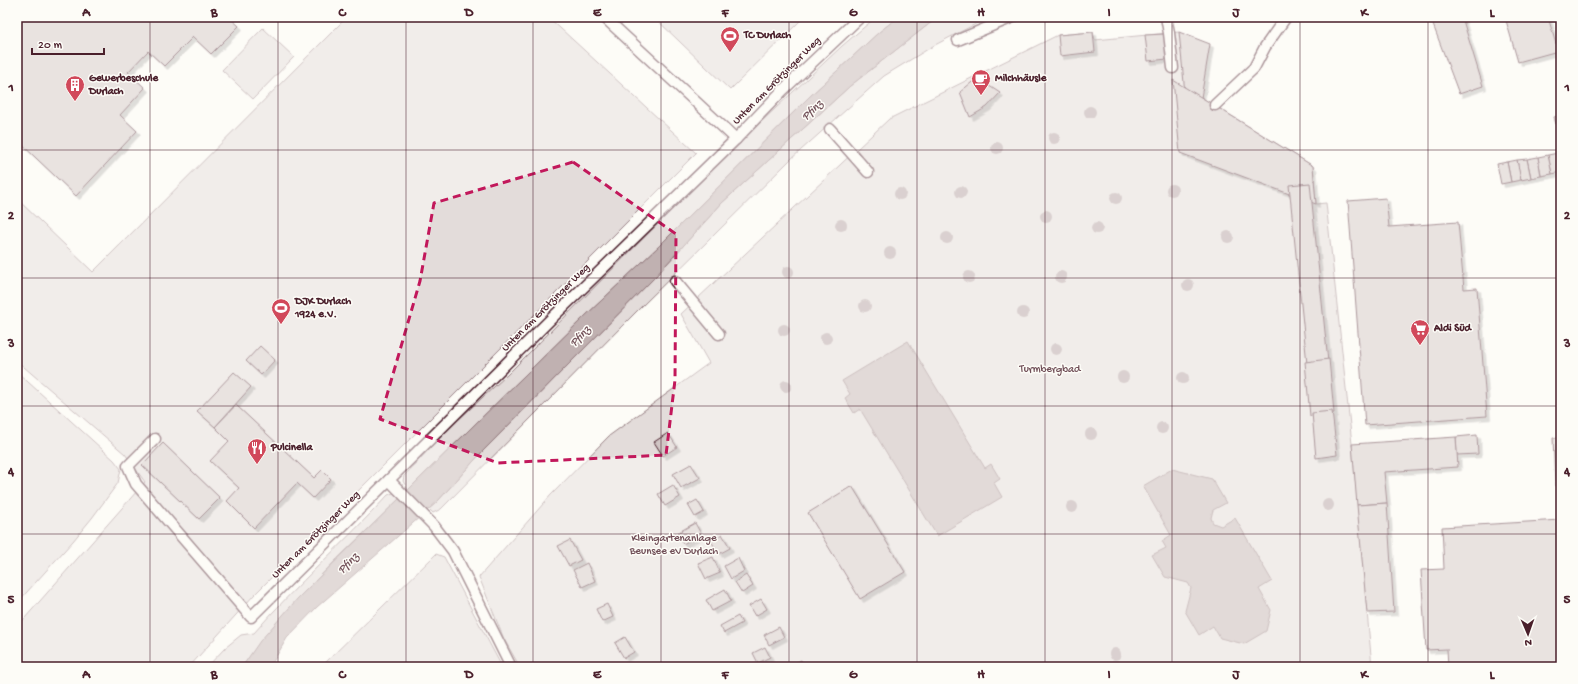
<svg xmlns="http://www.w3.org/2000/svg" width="1578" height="684" viewBox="0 0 1578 684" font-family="'Gochi Hand',sans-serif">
<defs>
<filter id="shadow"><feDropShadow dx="3.5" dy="3.5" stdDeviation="0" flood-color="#0004"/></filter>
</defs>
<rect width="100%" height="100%" fill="#fdfcf7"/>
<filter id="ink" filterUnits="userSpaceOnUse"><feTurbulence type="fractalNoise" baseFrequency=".025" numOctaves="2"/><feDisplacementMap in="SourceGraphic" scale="8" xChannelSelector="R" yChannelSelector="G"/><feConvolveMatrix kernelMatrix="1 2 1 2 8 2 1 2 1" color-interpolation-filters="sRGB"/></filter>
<g filter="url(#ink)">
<g fill="#e3dcda" stroke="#967e82">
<path d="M 347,17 L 548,17 L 696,153 L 254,595 L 189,667 L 17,667 L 17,627 L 145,482 L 125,454 L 17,361 L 17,199 L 93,272 Z"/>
<path d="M 654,17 L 804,17 L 730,90 Z"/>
<path d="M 876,17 L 898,17 L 878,33 L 809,97 L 658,247 L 583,318 L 408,490 L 403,481 L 404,476 L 446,431 L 507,375 L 728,153 L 842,46 Z"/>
<path d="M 938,17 L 989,17 L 933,46 L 884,76 L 791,159 L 636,312 L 441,509 L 433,513 L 429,509 L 437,502 L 481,453 L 655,277 L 722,203 L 850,86 Z"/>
<path d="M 263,28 L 294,57 L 253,99 L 222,70 Z"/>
<path d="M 1093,32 L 1095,40 L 1179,32 L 1201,97 L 1313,166 L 1316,204 L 1326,203 L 1352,444 L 1372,667 L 520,667 L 504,639 L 479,577 L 551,495 L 609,436 L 709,363 L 681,314 L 889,119 L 1058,35 Z"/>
<path d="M 17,372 L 114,460 L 121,469 L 118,483 L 92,518 L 73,541 L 17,603 Z"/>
<path d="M 393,493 L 400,498 C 345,552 286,604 242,667 L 207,667 L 225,648 L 241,635 L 254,633 C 296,585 345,542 388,495 Z"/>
<path d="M 436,554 L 444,557 L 502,667 L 321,667 Z"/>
</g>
<g fill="#c0b1b1" stroke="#91777b">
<path d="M 898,17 L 938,17 L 850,86 L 722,203 L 655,277 L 481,453 L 437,502 L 317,607 L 287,638 L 270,667 L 242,667 L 260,641 L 298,598 L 349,548 L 583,318 L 658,247 L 809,97 L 878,33 Z"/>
<path d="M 908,341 L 985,468 L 991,464 L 1000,479 L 994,483 L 1002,497 L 937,536 L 860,409 L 854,413 L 845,398 L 850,394 L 842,381 Z"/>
<path d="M 1172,469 L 1212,479 L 1226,503 L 1213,510 L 1211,518 L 1213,523 L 1221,526 L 1235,518 L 1272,581 L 1259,589 L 1271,610 L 1266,631 L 1244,644 L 1220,638 L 1213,626 L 1199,635 L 1185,611 L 1191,588 L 1188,583 L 1165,577 L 1152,555 L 1166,548 L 1162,541 L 1171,535 L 1143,486 Z"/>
</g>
<g fill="#d0c5c4" stroke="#4a1f2b" filter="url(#shadow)">
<path d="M 17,17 L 229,17 L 239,26 L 211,54 L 193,37 L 164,66 L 148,51 L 128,72 L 145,88 L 120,115 L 137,131 L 76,196 L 17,140 Z"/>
<path d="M 1447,17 L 1462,17 L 1483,86 L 1459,94 L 1432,22 Z"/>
<path d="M 1505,17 L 1548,17 L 1558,51 L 1518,62 Z"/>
<path d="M 1093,32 L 1095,52 L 1060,56 L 1058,35 Z"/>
<path d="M 1179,32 L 1210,44 L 1200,104 L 1188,124 Z"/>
<path d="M 1164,34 L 1167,59 L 1148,61 L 1145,35 Z"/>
<path d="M 977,78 L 1000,93 L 987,107 L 970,117 L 960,92 Z"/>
<path d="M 1173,80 L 1313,166 L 1316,204 L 1180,153 Z"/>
<path d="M 1561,115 L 1561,144 L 1554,117 Z"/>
<path d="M 1558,153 L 1561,172 L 1552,174 L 1548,155 Z"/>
<path d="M 1548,155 L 1552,174 L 1541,176 L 1538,157 Z"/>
<path d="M 1538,157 L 1541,176 L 1531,178 L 1527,159 Z"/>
<path d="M 1527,159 L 1531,178 L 1521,180 L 1517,160 Z"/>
<path d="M 1517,160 L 1521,180 L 1511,182 L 1507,162 Z"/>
<path d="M 1507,162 L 1511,182 L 1501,184 L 1497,164 Z"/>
<path d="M 1310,183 L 1328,362 L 1307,364 L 1289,185 Z"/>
<path d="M 1386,198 L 1389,227 L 1458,222 L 1464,289 L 1477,288 L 1487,416 L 1365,425 L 1348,201 Z"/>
<path d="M 260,346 L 275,360 L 261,375 L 246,361 Z"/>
<path d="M 1329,359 L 1334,413 L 1310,416 L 1305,362 Z"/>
<path d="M 234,372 L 251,387 L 215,427 L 197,411 Z"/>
<path d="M 236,405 L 314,478 L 322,470 L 331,479 L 313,498 L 297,483 L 254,528 L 227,501 L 239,488 L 210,461 L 229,441 L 215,427 Z"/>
<path d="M 1332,411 L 1337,455 L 1316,458 L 1312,413 Z"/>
<path d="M 668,433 L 677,447 L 663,456 L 654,442 Z"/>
<path d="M 1477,435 L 1478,454 L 1457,455 L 1456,437 Z"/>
<path d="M 1456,437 L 1458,467 L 1384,472 L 1387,503 L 1357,505 L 1352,444 Z"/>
<path d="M 1553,438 L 1561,438 L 1561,486 L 1555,486 Z"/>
<path d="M 163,443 L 220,498 L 199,519 L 142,465 Z"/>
<path d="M 691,464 L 700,478 L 681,488 L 673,474 Z"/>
<path d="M 673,485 L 680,497 L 665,506 L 658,494 Z"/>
<path d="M 852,486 L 905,572 L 860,599 L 808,513 Z"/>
<path d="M 697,500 L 704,512 L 695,517 L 688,505 Z"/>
<path d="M 1387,503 L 1394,612 L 1367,613 L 1357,505 Z"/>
<path d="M 1561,520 L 1561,667 L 1448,667 L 1447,649 L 1426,650 L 1421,570 L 1444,569 L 1442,527 Z"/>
<path d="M 695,523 L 701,534 L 683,544 L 677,533 Z"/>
<path d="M 722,534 L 730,548 L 719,554 L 711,541 Z"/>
<path d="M 570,540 L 581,560 L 569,566 L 558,546 Z"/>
<path d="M 713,557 L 720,573 L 706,579 L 698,563 Z"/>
<path d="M 738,558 L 744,571 L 731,579 L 724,566 Z"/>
<path d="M 587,563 L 595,581 L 582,587 L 573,570 Z"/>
<path d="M 746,575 L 753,586 L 742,593 L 735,582 Z"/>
<path d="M 725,589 L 731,601 L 712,611 L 706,600 Z"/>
<path d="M 761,599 L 767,609 L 755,616 L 749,606 Z"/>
<path d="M 607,604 L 613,617 L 602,622 L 596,609 Z"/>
<path d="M 738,616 L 742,623 L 724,633 L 720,626 Z"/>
<path d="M 779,627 L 784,637 L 769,645 L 764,635 Z"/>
<path d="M 625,637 L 634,652 L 624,658 L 615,643 Z"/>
<path d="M 765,647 L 770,657 L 758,663 L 753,653 Z"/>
<path d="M 801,660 L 805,667 L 788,667 Z"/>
</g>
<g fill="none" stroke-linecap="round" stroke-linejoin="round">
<defs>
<g id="lane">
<path d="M 604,17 L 736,139"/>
<path d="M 1166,17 L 1169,33 L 1173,68"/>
<path d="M 958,40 L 1013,17"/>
<path d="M 1215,105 L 1254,68 L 1265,47 L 1286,17"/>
<path d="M 830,129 L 868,172"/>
<path d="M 675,281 L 719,334"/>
<path d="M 155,439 L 128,466 L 136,484 L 251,617 L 555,315 L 736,139 L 783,90 L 860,17"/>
<path d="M 389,480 L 434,526 L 453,551 L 511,667"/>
</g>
</defs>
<use href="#lane" stroke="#4a1f2b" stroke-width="13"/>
<use href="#lane" stroke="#fdfcf7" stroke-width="10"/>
</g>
<g fill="#af9c9f">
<circle cx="1090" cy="112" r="6"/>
<circle cx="1054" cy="138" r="6"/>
<circle cx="997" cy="148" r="6"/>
<circle cx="1172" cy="190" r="6"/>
<circle cx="961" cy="192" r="6"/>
<circle cx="900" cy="194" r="6"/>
<circle cx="1116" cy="198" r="6"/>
<circle cx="1046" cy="216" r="6"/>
<circle cx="841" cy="225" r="6"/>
<circle cx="1097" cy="228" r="6"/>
<circle cx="1228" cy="237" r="6"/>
<circle cx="947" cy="238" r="6"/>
<circle cx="890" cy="253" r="6"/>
<circle cx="788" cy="272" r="6"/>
<circle cx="969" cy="277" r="6"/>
<circle cx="1061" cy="277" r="6"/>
<circle cx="1188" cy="285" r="6"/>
<circle cx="865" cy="306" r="6"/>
<circle cx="1023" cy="313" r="6"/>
<circle cx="784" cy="330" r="6"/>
<circle cx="826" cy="338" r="6"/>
<circle cx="1056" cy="349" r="6"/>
<circle cx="1123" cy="377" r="6"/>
<circle cx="1183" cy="378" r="6"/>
<circle cx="786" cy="386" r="6"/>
<circle cx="1162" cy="428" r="6"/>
<circle cx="1091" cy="434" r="6"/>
<circle cx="1328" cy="505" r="6"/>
<circle cx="1072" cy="507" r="6"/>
<circle cx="1115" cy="654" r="6"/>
</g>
</g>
<path d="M0 0H1578V684H0ZM 573,162 L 676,234 L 675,380 L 666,455 L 498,463 L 380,419 L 420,281 L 434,203 Z" fill="#fdfcf7" fill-opacity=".55" fill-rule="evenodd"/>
<path fill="none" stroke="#c2185b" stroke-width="3" stroke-dasharray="8 5" stroke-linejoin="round" d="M 573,162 L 676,234 L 675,380 L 666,455 L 498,463 L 380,419 L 420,281 L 434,203 Z"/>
<path fill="none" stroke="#4a1f2b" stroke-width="1" stroke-opacity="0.55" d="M 150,17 L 150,667M 278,17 L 278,667M 406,17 L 406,667M 533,17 L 533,667M 661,17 L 661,667M 789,17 L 789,667M 917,17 L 917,667M 1045,17 L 1045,667M 1172,17 L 1172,667M 1300,17 L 1300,667M 1428,17 L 1428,667M 17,150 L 1561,150M 17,278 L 1561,278M 17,406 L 1561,406M 17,534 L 1561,534"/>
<defs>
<symbol id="stadium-pin" viewBox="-11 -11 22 30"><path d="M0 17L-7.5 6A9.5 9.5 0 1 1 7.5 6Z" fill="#d1495b" stroke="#fdfcf7"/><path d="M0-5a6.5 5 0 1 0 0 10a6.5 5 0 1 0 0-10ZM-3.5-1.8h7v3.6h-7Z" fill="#fff"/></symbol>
<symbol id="cafe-pin" viewBox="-11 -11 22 30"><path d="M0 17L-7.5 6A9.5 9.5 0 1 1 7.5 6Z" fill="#d1495b" stroke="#fdfcf7"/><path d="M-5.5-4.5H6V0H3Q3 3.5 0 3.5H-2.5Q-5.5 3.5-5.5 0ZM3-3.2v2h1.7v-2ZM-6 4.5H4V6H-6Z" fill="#fff"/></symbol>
<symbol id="building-pin" viewBox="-11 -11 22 30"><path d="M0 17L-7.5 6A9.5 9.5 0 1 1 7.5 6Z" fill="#d1495b" stroke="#fdfcf7"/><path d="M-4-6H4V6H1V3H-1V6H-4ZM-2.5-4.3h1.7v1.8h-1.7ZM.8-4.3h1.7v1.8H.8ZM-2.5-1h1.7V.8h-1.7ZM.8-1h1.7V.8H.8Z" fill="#fff"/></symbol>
<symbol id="supermarket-pin" viewBox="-11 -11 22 30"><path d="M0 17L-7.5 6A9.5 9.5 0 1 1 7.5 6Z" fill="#d1495b" stroke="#fdfcf7"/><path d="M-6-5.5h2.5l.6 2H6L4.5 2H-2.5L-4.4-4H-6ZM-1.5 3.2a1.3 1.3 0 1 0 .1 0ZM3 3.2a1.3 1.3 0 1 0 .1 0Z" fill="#fff"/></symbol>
<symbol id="restaurant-pin" viewBox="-11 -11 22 30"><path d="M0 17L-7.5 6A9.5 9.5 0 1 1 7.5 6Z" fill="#d1495b" stroke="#fdfcf7"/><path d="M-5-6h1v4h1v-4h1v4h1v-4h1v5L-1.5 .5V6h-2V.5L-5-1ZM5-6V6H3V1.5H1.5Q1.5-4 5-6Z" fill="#fff"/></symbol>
</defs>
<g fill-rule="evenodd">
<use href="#stadium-pin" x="719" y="25" width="22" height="30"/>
<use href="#cafe-pin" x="970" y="68" width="22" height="30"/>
<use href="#building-pin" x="64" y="74" width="22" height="30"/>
<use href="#stadium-pin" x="270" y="297" width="22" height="30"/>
<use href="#supermarket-pin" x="1409" y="318" width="22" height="30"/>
<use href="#restaurant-pin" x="246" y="437" width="22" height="30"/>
</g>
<g text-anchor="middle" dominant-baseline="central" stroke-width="3" stroke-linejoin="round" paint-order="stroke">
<g font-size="11" font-weight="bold" fill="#4a1f2b" stroke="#fdfcf7" text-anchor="start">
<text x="744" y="36">TC Durlach</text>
<text x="89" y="79">Gewerbeschule<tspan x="89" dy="13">Durlach</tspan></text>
<text x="995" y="79">Milchhäusle</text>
<text x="295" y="302">DJK Durlach<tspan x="295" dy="13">1924 e.V.</tspan></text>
<text x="1434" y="329">Aldi Süd</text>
<text x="271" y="448">Pulcinella</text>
</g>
<g font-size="11" fill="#4a1f2b" stroke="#fdfcf7">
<text transform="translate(777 81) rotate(-45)">Unten am Grötzinger Weg</text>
<text transform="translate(546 308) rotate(-45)">Unten am Grötzinger Weg</text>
<text transform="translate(316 535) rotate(-45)">Unten am Grötzinger Weg</text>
</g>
<g font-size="11" fill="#704e57" stroke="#fdfcf7">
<text x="1050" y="370">Turmbergbad</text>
<text x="674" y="539">Kleingartenanlage<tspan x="674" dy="13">Beunsee eV Durlach</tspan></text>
</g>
<g font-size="12" font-style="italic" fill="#73525a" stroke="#fdfcf7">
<text transform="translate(813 111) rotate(-42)">Pfinz</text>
<text transform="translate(581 337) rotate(-45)">Pfinz</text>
<text transform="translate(349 564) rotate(-44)">Pfinz</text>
</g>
</g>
<rect width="1578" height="684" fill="none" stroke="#fdfcf7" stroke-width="44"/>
<g transform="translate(1528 634) rotate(178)" stroke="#fdfcf7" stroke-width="3" paint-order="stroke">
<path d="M0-3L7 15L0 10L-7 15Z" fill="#4a1f2b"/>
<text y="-6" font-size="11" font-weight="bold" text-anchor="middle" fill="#4a1f2b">N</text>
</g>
<path d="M32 48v6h72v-6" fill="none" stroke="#4a1f2b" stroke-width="2"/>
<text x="38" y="48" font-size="12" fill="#4a1f2b" stroke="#fdfcf7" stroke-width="3" paint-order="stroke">20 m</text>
<rect x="22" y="22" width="1534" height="640" fill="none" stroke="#4a1f2b" stroke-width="1.5"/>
<g font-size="13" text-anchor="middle" font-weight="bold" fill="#4a1f2b">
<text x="86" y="16">A</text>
<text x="214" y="16">B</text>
<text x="342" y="16">C</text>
<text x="469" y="16">D</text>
<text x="597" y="16">E</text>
<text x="725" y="16">F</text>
<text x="853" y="16">G</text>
<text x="981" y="16">H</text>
<text x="1109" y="16">I</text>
<text x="1236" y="16">J</text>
<text x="1364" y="16">K</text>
<text x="1492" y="16">L</text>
<text x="11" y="91">1</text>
<text x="1567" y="91">1</text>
<text x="11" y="219">2</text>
<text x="1567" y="219">2</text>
<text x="11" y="347">3</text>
<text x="1567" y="347">3</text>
<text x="11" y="475">4</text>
<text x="1567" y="475">4</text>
<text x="11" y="603">5</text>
<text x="1567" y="603">5</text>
<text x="86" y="678">A</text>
<text x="214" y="678">B</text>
<text x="342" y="678">C</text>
<text x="469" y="678">D</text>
<text x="597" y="678">E</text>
<text x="725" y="678">F</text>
<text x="853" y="678">G</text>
<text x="981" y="678">H</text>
<text x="1109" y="678">I</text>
<text x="1236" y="678">J</text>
<text x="1364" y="678">K</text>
<text x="1492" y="678">L</text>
</g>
</svg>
